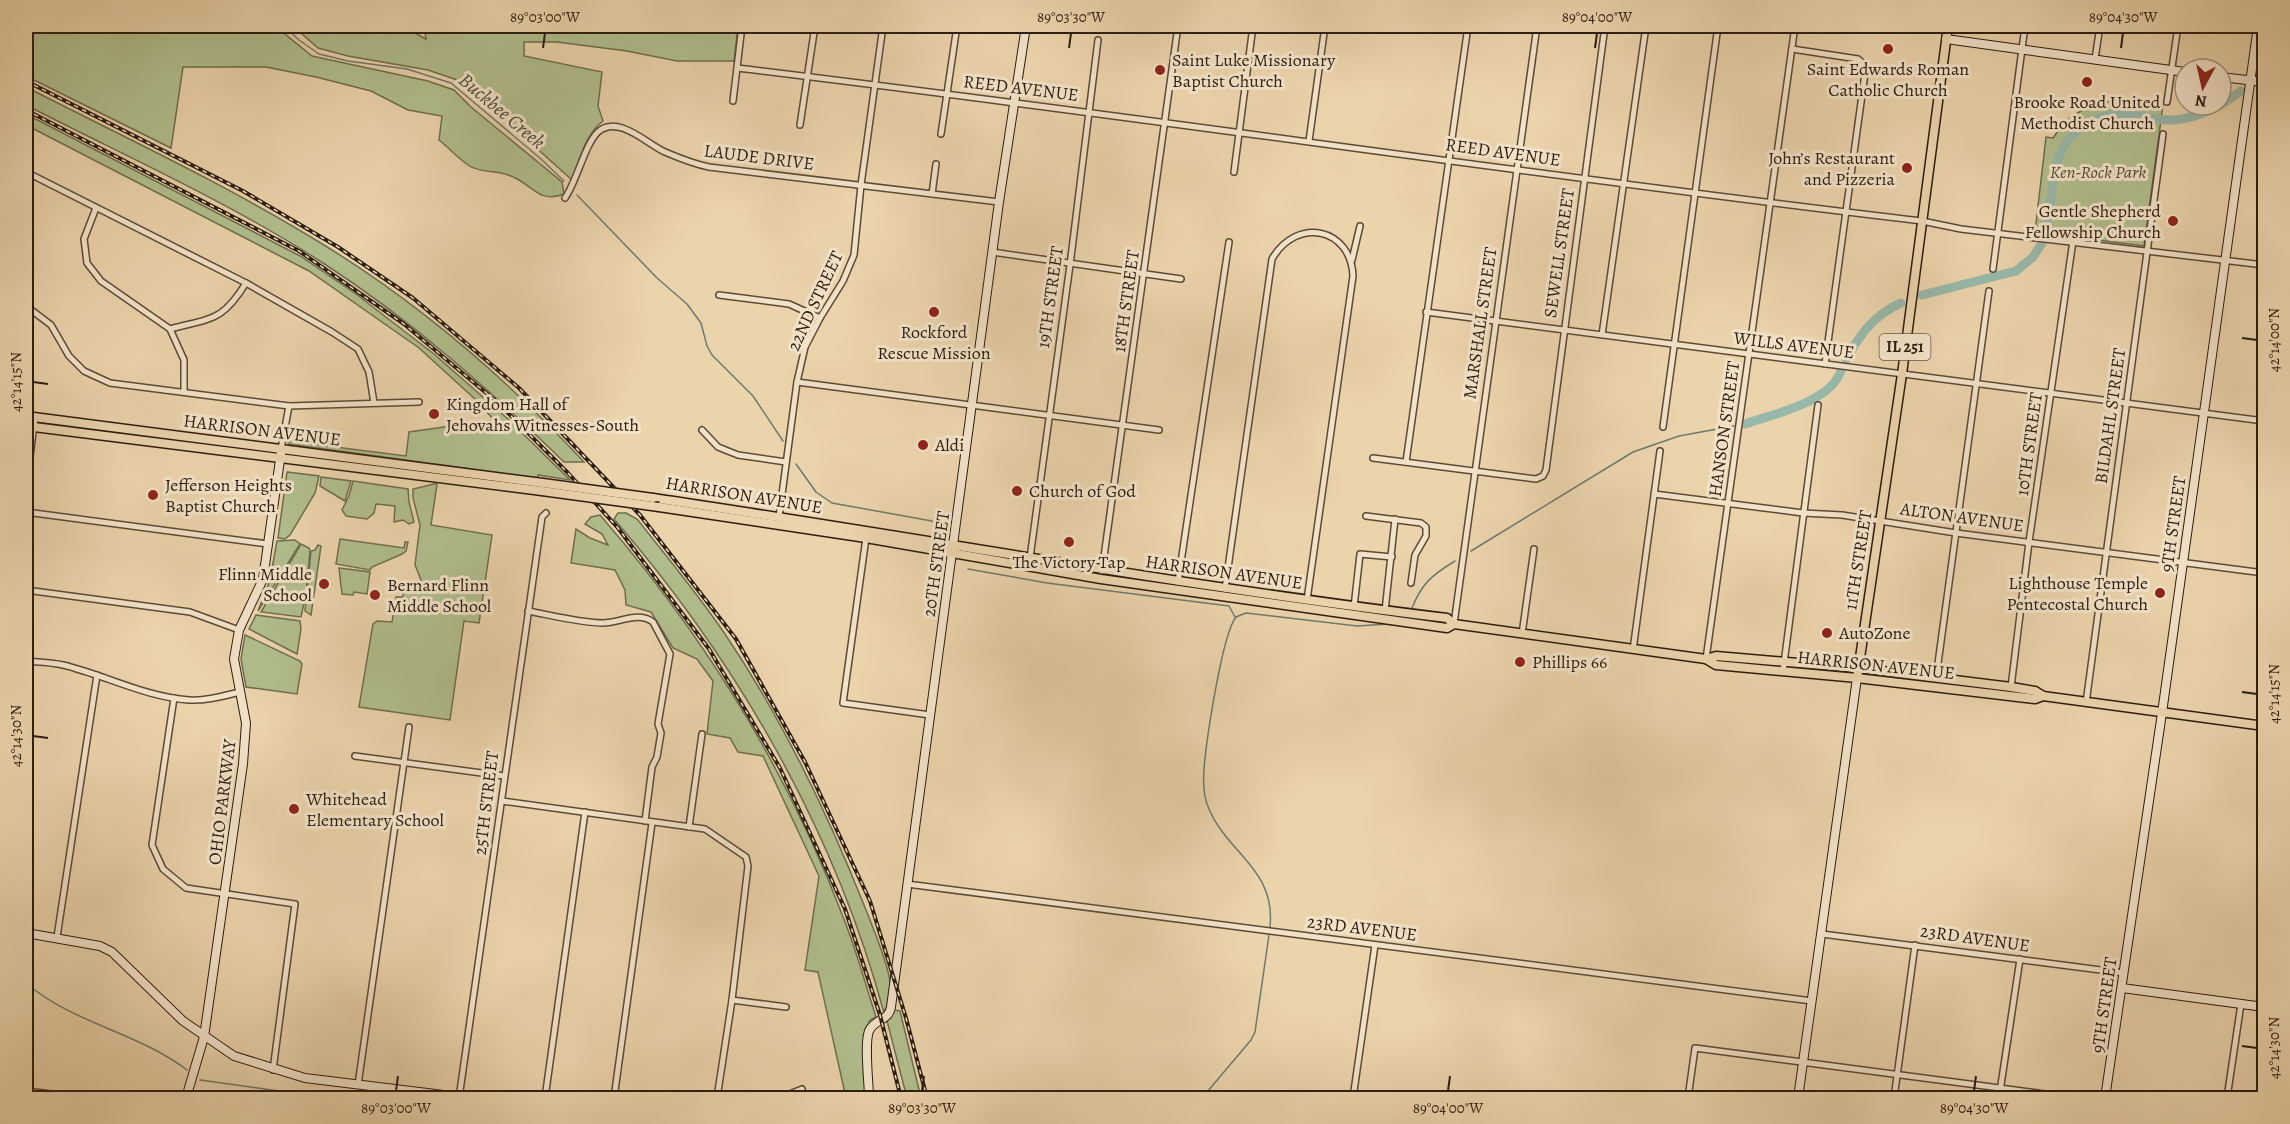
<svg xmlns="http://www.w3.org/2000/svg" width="2290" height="1124" viewBox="0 0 2290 1124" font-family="Alegreya,serif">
<rect width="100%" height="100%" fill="#ebd3ab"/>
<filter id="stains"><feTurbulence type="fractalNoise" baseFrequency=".00333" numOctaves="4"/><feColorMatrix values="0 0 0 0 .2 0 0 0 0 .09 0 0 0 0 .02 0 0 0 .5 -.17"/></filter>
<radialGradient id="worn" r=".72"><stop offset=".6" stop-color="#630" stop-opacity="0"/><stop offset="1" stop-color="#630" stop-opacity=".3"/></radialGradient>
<g fill="#b1be8d" stroke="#6e6e4e" stroke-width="1.5">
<path d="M 26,26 L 102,26 L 113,29 L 133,26 L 275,26 L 312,56 L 428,81 L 454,90 L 471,107 L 562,182 L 564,194 C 536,205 531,180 505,174 C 494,171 477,172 468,165 C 458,158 449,148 439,140 L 442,116 L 408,110 L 371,91 L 316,77 L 266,67 L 183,67 L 171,148 L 26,76 Z"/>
<path d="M 293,26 L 402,26 L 426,39 L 425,33 L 416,26 L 738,26 L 734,61 L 677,61 L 627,51 L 557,42 L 524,42 L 524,56 L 602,72 L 598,106 L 603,121 C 585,134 580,160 572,180 L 463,82 L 428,70 L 348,56 L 318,48 Z"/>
<path d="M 26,87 C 124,137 225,184 319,242 C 418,302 506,378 584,462 L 564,462 C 489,389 411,320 323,263 C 231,203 123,155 26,105 Z"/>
<path d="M 2111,101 L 2130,101 L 2163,105 L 2144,246 L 2035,232 L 2046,137 L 2053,138 C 2068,115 2085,106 2111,101 Z"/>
<path d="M 26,114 L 300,256 L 356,294 L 434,354 L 509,420 L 570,480 L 538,475 L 538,478 L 289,444 L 287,441 L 406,456 L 409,432 L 494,420 L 476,400 L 419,348 L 309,271 L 26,125 Z"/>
<path d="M 287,472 L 319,476 L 315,493 L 290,535 L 285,539 L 278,538 Z"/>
<path d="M 321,477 L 351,481 L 345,501 L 320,486 Z"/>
<path d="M 353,481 L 408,489 L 409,502 L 414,522 L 409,524 L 403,520 L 394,522 L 395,506 L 376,504 L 374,513 L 367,519 L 346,516 L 342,510 L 349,496 Z"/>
<path d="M 434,484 L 437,484 L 431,525 L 492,535 L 479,623 L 464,621 L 450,720 L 359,707 L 373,624 L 377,621 L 392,622 L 396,597 L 403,597 L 403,593 L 396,592 L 397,589 L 421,580 L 415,565 L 420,525 L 413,498 L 413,489 Z"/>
<path d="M 618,513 L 626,513 L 637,519 C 667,557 698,594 725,634 C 781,717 827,812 864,905 C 871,923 889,965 890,983 C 890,992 888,1006 884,1013 C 835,831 737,661 614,519 Z"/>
<path d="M 600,515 C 704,635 789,773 845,922 C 857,953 866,986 876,1017 L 870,1020 L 864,1035 L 865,1098 L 846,1098 L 818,972 L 805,970 L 819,876 L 763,756 L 738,752 L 730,738 L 707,734 L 713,681 L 697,659 L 673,648 L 651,612 L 626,605 L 625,590 L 615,570 L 571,563 L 576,529 L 590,538 L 608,545 L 602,534 L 585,524 L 591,517 Z"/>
<path d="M 340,539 L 404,548 L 405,542 L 408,542 L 406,551 L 402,554 L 372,567 L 370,570 L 336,564 Z"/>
<path d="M 295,540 L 300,544 L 258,611 L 270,580 L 277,541 Z"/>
<path d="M 301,544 L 309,548 L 310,551 L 306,594 L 301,617 L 261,612 Z"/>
<path d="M 318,545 L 321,546 L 311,615 L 305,611 L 311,551 L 315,550 Z"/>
<path d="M 339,568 L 370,572 L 367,594 L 354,592 L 353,595 L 342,594 Z"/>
<path d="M 256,615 L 300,621 L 301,629 L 297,654 L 249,629 Z"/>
<path d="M 245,635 L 300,661 L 302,664 L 297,694 L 246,687 L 241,659 Z"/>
<path d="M 894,1010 L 900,1011 L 921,1098 L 907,1098 L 887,1021 Z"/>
</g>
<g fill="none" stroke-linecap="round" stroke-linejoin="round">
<g stroke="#6d7a6c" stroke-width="1.5">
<path d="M 284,26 L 299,40 L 319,54 L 348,61 L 407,69 L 451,83 L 541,159 L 564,181"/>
<path d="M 2260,76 L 2264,73"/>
<path d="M 577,195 L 657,278 L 687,304 L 701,323 L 707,346 L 712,355 L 753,396 L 783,441"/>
<path d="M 796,464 L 816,492 L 832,503 L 932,521 L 939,527"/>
<path d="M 1471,551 L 1633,452 L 1679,436 L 1734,426"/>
<path d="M 968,569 L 1047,583 L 1229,606 L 1235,617"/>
<path d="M 1412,608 C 1422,583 1432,575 1455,561"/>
<path d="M 1236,617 C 1222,634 1206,743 1204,769 C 1203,782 1203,796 1209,809 C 1228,854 1276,869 1270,927"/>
<path d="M 1236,617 L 1246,613 L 1357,626 L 1389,624"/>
<path d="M 26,983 C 72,1023 139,1033 187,1070"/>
<path d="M 200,1080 L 293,1093 L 316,1098"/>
<path d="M 1202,1098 L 1251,1040 L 1255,1032 L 1269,935"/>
</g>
<g stroke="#98b8a9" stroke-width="9">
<path d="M 2045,234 C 2052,209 2050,181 2059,157 C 2069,130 2095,113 2124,114 C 2141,115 2158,121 2174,120 C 2201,117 2220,107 2241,91"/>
<path d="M 1922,295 L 2016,271 L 2033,257 L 2042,243"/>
<path d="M 1846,360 C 1859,335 1875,314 1901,303"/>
<path d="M 1745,424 C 1774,414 1830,402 1841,371"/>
</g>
<defs>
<g id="street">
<path d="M 1792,49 L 1858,59 L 1866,66 L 1825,364"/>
<path d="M 2095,59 L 2100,26"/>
<path d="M 737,68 C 1133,115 1527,175 1922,221 L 1961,229 L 2264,265"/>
<path d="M 733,101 L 742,26"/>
<path d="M 2167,102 L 2178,26"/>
<path d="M 800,125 L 815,26"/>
<path d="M 941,134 L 957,26"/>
<path d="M 1309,141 L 1325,26"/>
<path d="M 26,172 L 246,283 L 332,332 L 358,349 L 369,372 L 374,403"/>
<path d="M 1234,172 L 1253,26"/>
<path d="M 932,194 L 936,164"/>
<path d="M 565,198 C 577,181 585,144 598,132 C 618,114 647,144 665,152 C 679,158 694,164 709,167 L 999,202"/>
<path d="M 96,208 L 84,239 L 87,263 L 101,281 L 170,329 L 184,360 L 184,392"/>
<path d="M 992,252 L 1181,279"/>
<path d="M 1352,260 L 1360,226"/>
<path d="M 1993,269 L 2025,26"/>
<path d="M 719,295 L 789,304 L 820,318"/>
<path d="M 26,306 L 51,325 L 69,356 L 84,371 L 110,383 L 289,406 L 419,402"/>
<path d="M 1426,312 L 2264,421"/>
<path d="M 170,329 C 211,318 222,322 246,283"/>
<path d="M 1602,335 L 1646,26"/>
<path d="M 797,382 L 1159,430"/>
<path d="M 1663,427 L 1718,26"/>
<path d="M 702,430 L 718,447 L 738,455 L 786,462"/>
<path d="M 281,449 L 289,406"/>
<path d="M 1373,458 L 1536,479 L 1543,476 L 1546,470 L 1605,26"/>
<path d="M 1406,462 L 1468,26"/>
<path d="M 26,488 L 35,417"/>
<path d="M 1654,494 L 1803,513 L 1842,515 L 1956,533 L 2264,573"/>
<path d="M 26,512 L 268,544"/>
<path d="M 1366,516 L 1421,523 L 1426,527 L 1426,536 L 1415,555 L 1411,583"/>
<path d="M 779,517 L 797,382 L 805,347 L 820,318 L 843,281 L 854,255 L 861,185 L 883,26"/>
<path d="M 866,538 L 843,703 L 930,715"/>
<path d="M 1030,558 L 1070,265 L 1098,40"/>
<path d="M 1102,571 L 1178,26"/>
<path d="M 1178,582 L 1229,242"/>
<path d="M 1225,589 L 1272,259 C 1297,216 1351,228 1353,276 L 1307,600"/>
<path d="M 26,590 L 190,612 L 239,630"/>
<path d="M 1354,607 L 1360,554 L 1392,557"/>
<path d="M 528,611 C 550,615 581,623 603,623 C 620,623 637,611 653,622 L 670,654 L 658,724 L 661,733 L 657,757 L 652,767 L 645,821"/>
<path d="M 1385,611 L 1395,519"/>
<path d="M 1454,624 L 1537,26"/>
<path d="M 1522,634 L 1534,549"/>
<path d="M 1633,650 L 1660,451"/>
<path d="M 1706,659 L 1795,26"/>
<path d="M 26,661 C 38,662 51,662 63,665 C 105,675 145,697 189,700 C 206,701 223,696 240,692"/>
<path d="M 1783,671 L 1818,405"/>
<path d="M 1936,678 L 1989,291"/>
<path d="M 2011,687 L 2029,542 L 2073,241"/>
<path d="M 174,698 L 152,845 L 163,869 L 186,888 L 295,904 L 273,1070"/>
<path d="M 2086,703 L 2163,134"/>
<path d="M 355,756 L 504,776"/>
<path d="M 502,801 L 705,829 L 746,857 L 748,866 L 732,1000 L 717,1098"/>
<path d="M 689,827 L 702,734"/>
<path d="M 907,884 L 1812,1001"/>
<path d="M 1822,934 L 2124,973"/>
<path d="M 57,937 L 97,675"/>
<path d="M 732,1000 L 786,1007"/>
<path d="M 358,1085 L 409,727"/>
<path d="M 26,1091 L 86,1098"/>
<path d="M 718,1094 L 785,1096 L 802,1089"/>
<path d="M 459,1098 L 542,517 L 546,513"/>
<path d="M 545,1098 L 585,812"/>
<path d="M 614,1098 L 652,823"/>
<path d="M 1353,1098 L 1375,945"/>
<path d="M 1688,1098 L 1695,1048 L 2076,1098"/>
<path d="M 1894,1098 L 1915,945"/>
<path d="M 1999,1098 L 2020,959"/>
<path d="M 2227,1098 L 2241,1004"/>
</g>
<g id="secondary">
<path d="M 1946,39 L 2185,72"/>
<path d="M 2221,77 L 2264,82"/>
<path d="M 26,933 L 100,946 L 112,952 L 183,1021 L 234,1056 L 305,1078 L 468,1098"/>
<path d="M 2122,988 L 2264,1007"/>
<path d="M 186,1098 L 204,1037 L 243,764 L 246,723 L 234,659 L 239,630 L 263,579 L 281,453"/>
<path d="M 869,1098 C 869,1083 864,1044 869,1031 C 874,1019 889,1021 891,1007 L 999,202 L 1026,26"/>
<path d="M 1798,1098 L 1857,678"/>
<path d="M 2105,1098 L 2162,713 L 2258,26"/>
</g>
<g id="primary">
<path d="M 26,416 L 543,483"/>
<path d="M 26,426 L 542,491"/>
<path d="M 653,498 C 918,537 1181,586 1447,618 L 1454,624"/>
<path d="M 659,507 L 866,538 L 1101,579 L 1447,628 L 1454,624 L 1706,659 L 1716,656 L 1858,668 L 2011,687 L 2035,691 L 2043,696 L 2264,726"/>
<path d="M 1706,659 L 1716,665 L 1857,678 L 2035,699 L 2043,696"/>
<path d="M 1857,678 L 1902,374 L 1948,26"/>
</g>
</defs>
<use href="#street" stroke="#5c4a37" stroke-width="8"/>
<use href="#secondary" stroke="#2c1d10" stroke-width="10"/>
<use href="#primary" stroke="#2c1d10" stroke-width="11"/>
<use href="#street" stroke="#f2e2c8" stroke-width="5"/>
<use href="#secondary" stroke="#f2e2c8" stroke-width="8"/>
<use href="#primary" stroke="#ebd3ab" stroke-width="8"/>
<defs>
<g id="rail">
<path d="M 26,81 L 243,191 L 338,247 L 413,298 L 519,388 L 640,515 L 736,639 L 805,762 L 870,901 L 906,1018 L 927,1098"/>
<path d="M 26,110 L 299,251 L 404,324 L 497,402 L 568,473 L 618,528 L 709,649 L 780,768 L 845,909 L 880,1015 L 901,1098"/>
</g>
</defs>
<use href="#rail" stroke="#2c1d10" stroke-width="4"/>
<use href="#rail" stroke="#f2e2c8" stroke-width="1.5" stroke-dasharray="4.5" stroke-linecap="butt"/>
<defs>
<g id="primary-bridge">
<path d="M 543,483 L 653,498"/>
<path d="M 542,491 L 659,507"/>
</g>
</defs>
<use href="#primary-bridge" stroke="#2c1d10" stroke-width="11" stroke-linecap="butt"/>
<use href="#primary-bridge" stroke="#ebd3ab" stroke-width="8"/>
</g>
<path fill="none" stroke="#2c1d10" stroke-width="2" d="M 543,48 L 545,33M 1069,48 L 1071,33M 1595,48 L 1597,33M 2121,48 L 2123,33M 2242,338 L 2257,340M 33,382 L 48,384M 2242,692 L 2257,694M 33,736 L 48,738M 2242,1046 L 2257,1048M 396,1091 L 398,1076M 922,1091 L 924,1076M 1448,1091 L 1450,1076M 1974,1091 L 1976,1076"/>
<g fill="#8f2418" stroke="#f2e2c8" stroke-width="2">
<circle cx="1888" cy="49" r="6"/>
<circle cx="1160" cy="70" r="6"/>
<circle cx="2087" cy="82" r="6"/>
<circle cx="1907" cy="168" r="6"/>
<circle cx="2173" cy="221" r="6"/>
<circle cx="934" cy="312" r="6"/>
<circle cx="434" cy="414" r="6"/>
<circle cx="923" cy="445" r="6"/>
<circle cx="1017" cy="491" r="6"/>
<circle cx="153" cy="495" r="6"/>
<circle cx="1069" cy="542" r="6"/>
<circle cx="324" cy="584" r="6"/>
<circle cx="2160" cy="593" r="6"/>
<circle cx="375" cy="595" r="6"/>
<circle cx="1827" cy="633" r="6"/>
<circle cx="1520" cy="662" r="6"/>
<circle cx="294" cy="809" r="6"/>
</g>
<g text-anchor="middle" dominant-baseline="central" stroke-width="6" stroke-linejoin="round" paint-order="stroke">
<rect fill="#f2e2c8" stroke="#675847" stroke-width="1.5" x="1879.5" y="334" width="51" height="26" rx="4.5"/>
<g font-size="16" font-weight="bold" fill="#2c1d10">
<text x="1905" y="347">IL 251</text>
</g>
<g font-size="18" fill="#2c1d10" stroke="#f2e2c8" text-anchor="start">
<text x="1172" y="60">Saint Luke Missionary<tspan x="1172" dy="21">Baptist Church</tspan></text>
<text x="1888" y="69" text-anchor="middle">Saint Edwards Roman<tspan x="1888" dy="21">Catholic Church</tspan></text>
<text x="2087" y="102" text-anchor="middle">Brooke Road United<tspan x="2087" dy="21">Methodist Church</tspan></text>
<text x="1895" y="158" text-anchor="end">John’s Restaurant<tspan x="1895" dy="21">and Pizzeria</tspan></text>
<text x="2161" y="211" text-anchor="end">Gentle Shepherd<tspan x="2161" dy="21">Fellowship Church</tspan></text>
<text x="934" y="332" text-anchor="middle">Rockford<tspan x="934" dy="21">Rescue Mission</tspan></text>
<text x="446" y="404">Kingdom Hall of<tspan x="446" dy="21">Jehovahs Witnesses-South</tspan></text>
<text x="935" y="445">Aldi</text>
<text x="165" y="485">Jefferson Heights<tspan x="165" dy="21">Baptist Church</tspan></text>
<text x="1029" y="491">Church of God</text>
<text x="1069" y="562" text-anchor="middle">The Victory Tap</text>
<text x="312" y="574" text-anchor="end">Flinn Middle<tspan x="312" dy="21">School</tspan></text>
<text x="2148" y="583" text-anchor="end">Lighthouse Temple<tspan x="2148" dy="21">Pentecostal Church</tspan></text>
<text x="387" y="585">Bernard Flinn<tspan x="387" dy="21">Middle School</tspan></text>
<text x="1839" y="633">AutoZone</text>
<text x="1532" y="662">Phillips 66</text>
<text x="306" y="799">Whitehead<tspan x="306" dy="21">Elementary School</tspan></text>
</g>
<g font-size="18" fill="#2c1d10" stroke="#f2e2c8">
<text transform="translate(1021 88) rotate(7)">REED AVENUE</text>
<text transform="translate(1503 152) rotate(8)">REED AVENUE</text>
<text transform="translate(759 157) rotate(7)">LAUDE DRIVE</text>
<text transform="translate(1559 253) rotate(-82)">SEWELL STREET</text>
<text transform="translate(1050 297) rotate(-82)">19TH STREET</text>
<text transform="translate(815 301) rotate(-65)">22ND STREET</text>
<text transform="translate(1126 301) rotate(-82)">18TH STREET</text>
<text transform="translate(1480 323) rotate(-82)">MARSHALL STREET</text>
<text transform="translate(1794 345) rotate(7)">WILLS AVENUE</text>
<text transform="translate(2110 416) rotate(-82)">BILDAHL STREET</text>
<text transform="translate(1724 429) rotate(-82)">HANSON STREET</text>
<text transform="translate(262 430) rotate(7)">HARRISON AVENUE</text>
<text transform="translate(2029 444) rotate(-82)">10TH STREET</text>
<text transform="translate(744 495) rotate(9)">HARRISON AVENUE</text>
<text transform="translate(1962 517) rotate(8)">ALTON AVENUE</text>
<text transform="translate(2173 524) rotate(-82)">9TH STREET</text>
<text transform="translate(1858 560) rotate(-81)">11TH STREET</text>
<text transform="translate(936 564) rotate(-82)">20TH STREET</text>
<text transform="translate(1224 572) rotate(8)">HARRISON AVENUE</text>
<text transform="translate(1876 665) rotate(6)">HARRISON AVENUE</text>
<text transform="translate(222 802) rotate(-83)">OHIO PARKWAY</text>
<text transform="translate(486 803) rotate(-83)">25TH STREET</text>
<text transform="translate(1362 928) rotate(7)">23RD AVENUE</text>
<text transform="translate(1975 938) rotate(8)">23RD AVENUE</text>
<text transform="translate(2104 1005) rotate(-82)">9TH STREET</text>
</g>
<g font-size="18" font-style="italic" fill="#544d36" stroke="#f2e2c8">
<text x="2098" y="172">Ken-Rock Park</text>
</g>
<g font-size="20" font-style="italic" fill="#4c4c3e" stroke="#f2e2c8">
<text transform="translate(502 111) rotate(40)">Buckbee Creek</text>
</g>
</g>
<rect width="2290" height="1124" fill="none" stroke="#ebd3ab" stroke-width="66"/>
<g transform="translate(2203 87) rotate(188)"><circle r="28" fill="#f2e2c8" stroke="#a3937e" stroke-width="1.5"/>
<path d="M0-4.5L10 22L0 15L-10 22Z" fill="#8f2418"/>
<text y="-9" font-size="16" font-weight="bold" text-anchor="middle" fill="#2c1d10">N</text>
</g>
<rect x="33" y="33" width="2224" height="1058" fill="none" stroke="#2c1d10" stroke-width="2"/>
<g font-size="15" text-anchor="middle" fill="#2c1d10">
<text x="545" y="22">89°03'00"W</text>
<text x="1071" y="22">89°03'30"W</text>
<text x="1597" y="22">89°04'00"W</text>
<text x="2123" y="22">89°04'30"W</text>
<text transform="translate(2274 340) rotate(-90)" y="5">42°14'00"N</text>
<text transform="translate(16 382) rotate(-90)" y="5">42°14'15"N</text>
<text transform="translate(2274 694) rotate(-90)" y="5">42°14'15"N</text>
<text transform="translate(16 736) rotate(-90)" y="5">42°14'30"N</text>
<text transform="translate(2274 1048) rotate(-90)" y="5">42°14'30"N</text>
<text x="396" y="1113">89°03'00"W</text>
<text x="922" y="1113">89°03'30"W</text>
<text x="1448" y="1113">89°04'00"W</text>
<text x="1974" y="1113">89°04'30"W</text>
</g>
<rect width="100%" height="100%" filter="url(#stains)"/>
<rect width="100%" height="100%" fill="url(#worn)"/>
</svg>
